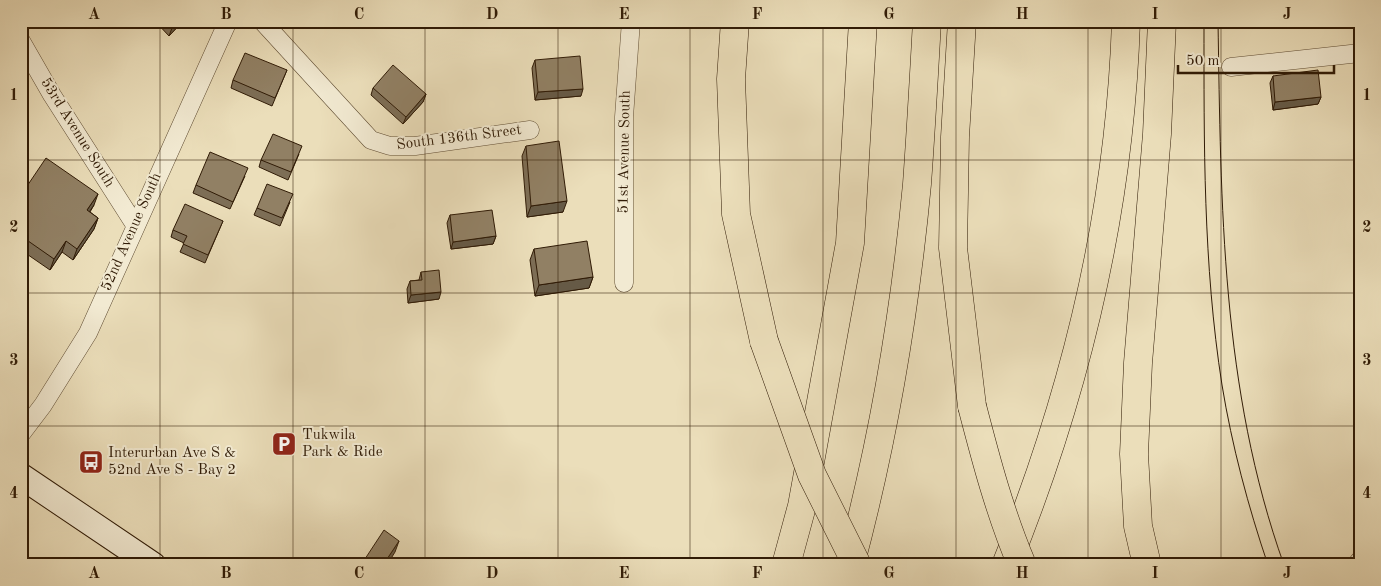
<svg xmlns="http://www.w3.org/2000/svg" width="1381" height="586" viewBox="0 0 1381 586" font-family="'Old Standard TT',serif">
<rect width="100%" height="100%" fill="#ebdeba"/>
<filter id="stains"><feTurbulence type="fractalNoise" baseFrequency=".004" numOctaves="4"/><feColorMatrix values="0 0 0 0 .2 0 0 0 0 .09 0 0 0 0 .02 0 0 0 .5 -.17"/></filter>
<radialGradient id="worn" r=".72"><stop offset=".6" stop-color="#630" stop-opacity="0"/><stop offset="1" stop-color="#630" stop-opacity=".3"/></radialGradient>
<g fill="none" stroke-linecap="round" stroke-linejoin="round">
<defs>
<g id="street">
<path d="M 262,21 L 371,140 L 390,146 L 415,146 L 530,130"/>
<path d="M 21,41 L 52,95 L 135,225"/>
<path d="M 1231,67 L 1360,53"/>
<path d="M 624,283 L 624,117 L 631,21"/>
<path d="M 21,434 L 43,405 L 88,333 L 228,21"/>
<path d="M 1356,565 L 1360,560"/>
</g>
<path id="secondary" d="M 21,476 L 153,565"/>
<g id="highway">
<path d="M 735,21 L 731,79 L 736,214 L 764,341"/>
<path d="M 962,21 L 955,137 L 953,248 L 972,406"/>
<path d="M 786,565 L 802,506 L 850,243 L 863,21"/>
<path d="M 850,565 C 883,442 905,311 917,184 C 921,130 924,75 927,21"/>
<path d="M 1006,565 C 1076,392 1120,208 1126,21"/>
<path d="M 1147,565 L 1138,526 L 1134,454 L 1138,363 L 1157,134 L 1162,21"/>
</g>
</defs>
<use href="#street" stroke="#5f4c33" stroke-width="19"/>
<use href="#secondary" stroke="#301b06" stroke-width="27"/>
<use href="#highway" stroke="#301b06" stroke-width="29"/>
<use href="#street" stroke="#f2ead2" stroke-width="18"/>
<use href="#secondary" stroke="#f2ead2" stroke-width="25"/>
<use href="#highway" stroke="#ebdeba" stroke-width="28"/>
<g stroke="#301b06" stroke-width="1">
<path d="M 1204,21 C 1204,143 1203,264 1222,385 C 1232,446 1248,506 1268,565"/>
<path d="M 1218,21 C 1221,205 1221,389 1284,565"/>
</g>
<defs>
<g id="highway-bridge">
<path d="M 764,341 L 812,475 L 857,565"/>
<path d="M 972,406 C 986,460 1000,513 1022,565"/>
</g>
</defs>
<use href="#highway-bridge" stroke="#301b06" stroke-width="29" stroke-linecap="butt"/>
<use href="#highway-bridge" stroke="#ebdeba" stroke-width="28"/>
</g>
<g fill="#7d6e56" stroke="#301b06">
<path d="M 155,21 L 183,21 L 169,36 Z"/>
<path d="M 535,60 L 581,96 L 535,100 L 532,68 Z"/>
<path d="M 287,70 L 272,106 L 231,88 L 233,80 Z"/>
<path d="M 1273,76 L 1321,97 L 1318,104 L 1273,110 L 1270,83 Z"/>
<path d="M 373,88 L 426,94 L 423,102 L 403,124 L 371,95 Z"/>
<path d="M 526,146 L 563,212 L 527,217 L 522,156 Z"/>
<path d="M 299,154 L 288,180 L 259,167 L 261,160 Z"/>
<path d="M 245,176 L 230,209 L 193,193 L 196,185 Z"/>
<path d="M 21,195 L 94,205 L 90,212 L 98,218 L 94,229 L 73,260 L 62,252 L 50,270 L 21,250 Z"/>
<path d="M 290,202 L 280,226 L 254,215 L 257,208 Z"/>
<path d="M 450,215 L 496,236 L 493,244 L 451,249 L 447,223 Z"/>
<path d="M 223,221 L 205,263 L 180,252 L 184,243 L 171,237 L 173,230 Z"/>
<path d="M 534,249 L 593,277 L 589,288 L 535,296 L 530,260 Z"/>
<path d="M 421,272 L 439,299 L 408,303 L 407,289 L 410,281 L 419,280 Z"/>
</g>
<g fill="#665a46" stroke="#301b06">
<path d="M 179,21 L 183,21 L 169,36 L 172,28 Z"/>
<path d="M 583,89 L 581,96 L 535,100 L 538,92 Z"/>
<path d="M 426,94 L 423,102 L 403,124 L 406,117 Z"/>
<path d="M 1321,97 L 1318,104 L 1273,110 L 1275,102 Z"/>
<path d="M 98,194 L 94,205 L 83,221 L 87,210 Z"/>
<path d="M 567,201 L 563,212 L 527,217 L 531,206 Z"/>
<path d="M 98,218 L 94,229 L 73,260 L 77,249 Z"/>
<path d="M 496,236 L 493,244 L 451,249 L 453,242 Z"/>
<path d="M 66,241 L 62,252 L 50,270 L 54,259 Z"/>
<path d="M 593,277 L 589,288 L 535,296 L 539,285 Z"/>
<path d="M 441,292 L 439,299 L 408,303 L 411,295 Z"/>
<path d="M 399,541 L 395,552 L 387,565 L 383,565 Z"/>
</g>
<g fill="#918064" stroke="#301b06">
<path d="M 165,21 L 179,21 L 172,28 Z"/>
<path d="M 245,53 L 287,70 L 275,98 L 233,80 Z"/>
<path d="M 580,56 L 583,89 L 538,92 L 535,60 Z"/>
<path d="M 393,65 L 426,94 L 406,117 L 373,88 Z"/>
<path d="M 1318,70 L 1321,97 L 1275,102 L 1273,76 Z"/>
<path d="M 273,134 L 302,146 L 291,172 L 261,160 Z"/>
<path d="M 559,141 L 567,201 L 531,206 L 526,146 Z"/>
<path d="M 210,152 L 248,168 L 233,202 L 196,185 Z"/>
<path d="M 46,158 L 98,194 L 87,210 L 98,218 L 77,249 L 66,241 L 54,259 L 21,236 L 21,195 Z"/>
<path d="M 267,184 L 293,194 L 282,218 L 257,208 Z"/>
<path d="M 185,204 L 223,221 L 208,255 L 183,244 L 187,236 L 173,230 Z"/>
<path d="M 492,210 L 496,236 L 453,242 L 450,215 Z"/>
<path d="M 587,241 L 593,277 L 539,285 L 534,249 Z"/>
<path d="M 439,270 L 441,292 L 411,295 L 410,281 L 422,280 L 421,272 Z"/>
<path d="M 384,530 L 399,541 L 383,565 L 361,565 Z"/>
</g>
<path fill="none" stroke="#301b06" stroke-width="1" stroke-opacity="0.55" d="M 160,21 L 160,565M 293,21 L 293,565M 425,21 L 425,565M 558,21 L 558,565M 690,21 L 690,565M 823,21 L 823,565M 956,21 L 956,565M 1088,21 L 1088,565M 1221,21 L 1221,565M 21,160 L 1360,160M 21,293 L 1360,293M 21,426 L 1360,426"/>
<defs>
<symbol id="parking-square" viewBox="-11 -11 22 22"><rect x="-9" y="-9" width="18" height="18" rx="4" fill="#8f2418" stroke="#f2ead2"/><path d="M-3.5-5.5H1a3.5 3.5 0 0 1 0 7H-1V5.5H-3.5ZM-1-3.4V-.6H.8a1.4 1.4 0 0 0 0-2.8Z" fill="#fff"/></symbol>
<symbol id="bus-square" viewBox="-11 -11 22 22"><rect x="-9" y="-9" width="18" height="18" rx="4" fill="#8f2418" stroke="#f2ead2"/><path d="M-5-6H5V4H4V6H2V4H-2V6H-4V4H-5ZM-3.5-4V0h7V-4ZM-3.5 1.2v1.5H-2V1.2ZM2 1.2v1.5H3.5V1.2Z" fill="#fff"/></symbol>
</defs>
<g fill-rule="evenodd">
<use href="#parking-square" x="270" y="430" width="28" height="28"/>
<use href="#bus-square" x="77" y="448" width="28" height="28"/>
</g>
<g text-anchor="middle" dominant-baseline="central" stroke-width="4" stroke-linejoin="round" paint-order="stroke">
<g font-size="15" fill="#301b06" stroke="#f2ead2">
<text transform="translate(77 133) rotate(58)">53rd Avenue South</text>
<text transform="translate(459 138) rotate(-7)">South 136th Street</text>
<text transform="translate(625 152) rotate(-89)">51st Avenue South</text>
<text transform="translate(132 232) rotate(-66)">52nd Avenue South</text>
</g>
<g font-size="15" fill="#301b06" stroke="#f2ead2" text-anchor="start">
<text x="302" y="435">Tukwila<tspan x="302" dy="17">Park &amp; Ride</tspan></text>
<text x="108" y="453">Interurban Ave S &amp;<tspan x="108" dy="17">52nd Ave S - Bay 2</tspan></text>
</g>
</g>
<rect width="1381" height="586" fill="none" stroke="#ebdeba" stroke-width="55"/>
<path d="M1178 65v8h156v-8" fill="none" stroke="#301b06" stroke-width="2.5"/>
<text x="1186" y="65" font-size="15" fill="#301b06" stroke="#f2ead2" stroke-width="4" paint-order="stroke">50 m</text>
<rect x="28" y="28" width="1326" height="530" fill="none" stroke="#301b06" stroke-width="2"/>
<g font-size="16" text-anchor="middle" font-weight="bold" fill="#301b06">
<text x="94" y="19">A</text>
<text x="226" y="19">B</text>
<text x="359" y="19">C</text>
<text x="492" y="19">D</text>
<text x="624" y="19">E</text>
<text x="757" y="19">F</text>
<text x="889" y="19">G</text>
<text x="1022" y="19">H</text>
<text x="1155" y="19">I</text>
<text x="1287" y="19">J</text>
<text x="14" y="100">1</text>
<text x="1367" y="100">1</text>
<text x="14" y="232">2</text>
<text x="1367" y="232">2</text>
<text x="14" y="365">3</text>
<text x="1367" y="365">3</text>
<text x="14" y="498">4</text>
<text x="1367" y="498">4</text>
<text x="94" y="578">A</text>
<text x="226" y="578">B</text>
<text x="359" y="578">C</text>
<text x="492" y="578">D</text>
<text x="624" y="578">E</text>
<text x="757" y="578">F</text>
<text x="889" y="578">G</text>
<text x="1022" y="578">H</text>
<text x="1155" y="578">I</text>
<text x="1287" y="578">J</text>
</g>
<rect width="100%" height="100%" filter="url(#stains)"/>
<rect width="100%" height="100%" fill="url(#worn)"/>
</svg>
